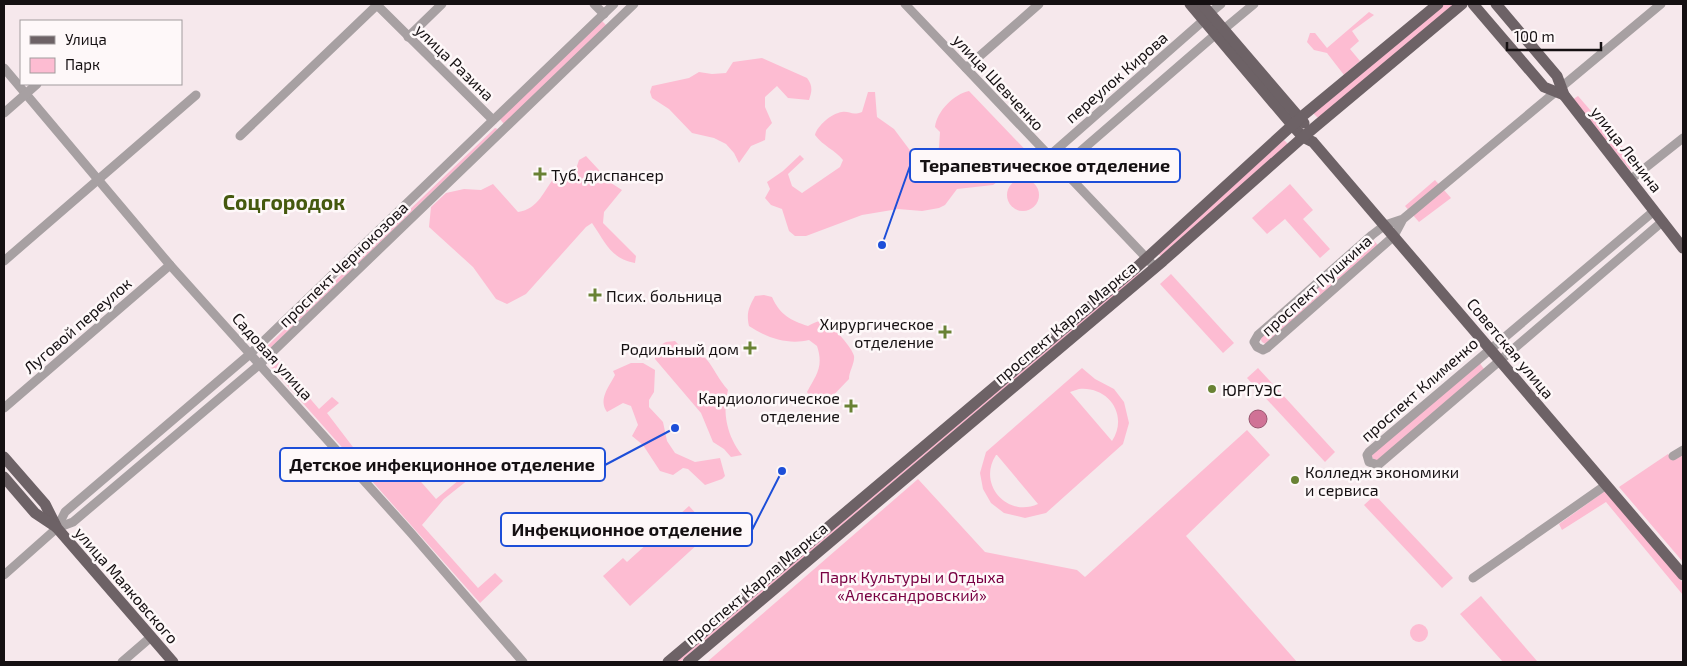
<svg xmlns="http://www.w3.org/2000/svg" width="1687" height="666" viewBox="0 0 1687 666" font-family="'Exo 2',sans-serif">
<rect width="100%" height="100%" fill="#f6e8ec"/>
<g fill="#fdbcd2" fill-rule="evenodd">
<path d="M 1443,4 L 1456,4 L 1319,119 L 1313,113 Z"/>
<path d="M 1369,12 L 1374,15 L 1352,31 L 1359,41 L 1350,49 L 1360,61 L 1344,75 L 1327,53 L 1314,50 L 1307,42 L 1310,33 L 1315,33 L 1327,48 Z"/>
<path d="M 602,21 L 608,27 L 504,124 L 499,118 Z"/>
<path d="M 762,58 L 807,78 C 813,86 812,91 809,100 L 788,98 L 777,86 L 765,97 L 765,107 L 772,123 L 766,130 L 765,140 L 751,146 L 739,163 L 734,153 L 726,144 L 714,138 L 692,133 L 669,109 L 652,98 L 650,92 L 652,86 L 689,78 L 699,72 L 712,74 L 726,73 L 733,62 Z"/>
<path d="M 969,91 L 1037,162 L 1029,171 L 1001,179 L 993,185 L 957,189 L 945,205 L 939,208 L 922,211 L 898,209 L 862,215 L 806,236 L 795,236 L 789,231 L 782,209 L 771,205 L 765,198 L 770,189 L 767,182 L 783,171 L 800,155 L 804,159 L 788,174 L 792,186 L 802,193 L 840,167 L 843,160 C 835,150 823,146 815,135 C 817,126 832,113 842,112 C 850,111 852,116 862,112 L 868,92 L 875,92 L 877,117 L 894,129 L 918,161 L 925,162 L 934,158 L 939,147 L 940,132 L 935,127 C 937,111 954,94 969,91 Z"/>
<path d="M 1578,96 L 1637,164 L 1630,170 L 1572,100 Z"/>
<path d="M 495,128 L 498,129 L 262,356 L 260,353 Z"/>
<path d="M 1284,140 L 1289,145 L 1162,258 L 1157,252 Z"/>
<path d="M 586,156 L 611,183 L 622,190 L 604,212 L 603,223 L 636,256 L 635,263 C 610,258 606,243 592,223 L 586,227 L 526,294 L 507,304 L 496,299 L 473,267 L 429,227 L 431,207 L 446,193 L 464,189 L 481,190 L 493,184 L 518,212 C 539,209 543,191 555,177 L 574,175 L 579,160 Z"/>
<circle cx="1023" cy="195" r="16"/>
<path d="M 1435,180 L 1451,198 L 1419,222 L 1405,206 Z"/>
<path d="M 1290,184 L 1313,210 L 1303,219 L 1330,249 L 1320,258 L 1285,219 L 1267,234 L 1252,218 Z"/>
<path d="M 1371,238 L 1380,247 L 1267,345 L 1262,342 L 1260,338 Z"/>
<path d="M 1138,271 L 1140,274 L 680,662 L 674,662 Z"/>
<path d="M 1171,274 L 1234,343 L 1223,353 L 1160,284 Z"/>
<path d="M 764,295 L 772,297 C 780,315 790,320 808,326 C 814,323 819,319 826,322 C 833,326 853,349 854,356 C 855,363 849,371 849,379 L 824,405 L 809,395 L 807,392 C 816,375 824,367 817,346 L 809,340 C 788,345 767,338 749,326 C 746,313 749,307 755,296 Z"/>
<path d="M 675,341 L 682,348 C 712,352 710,370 728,390 C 722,413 727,436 742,455 L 731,457 L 724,449 L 713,442 L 701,413 L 655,359 L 655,348 L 666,342 Z"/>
<path d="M 278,359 L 298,378 L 294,380 L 319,409 L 332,397 L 339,403 L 327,413 L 356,451 L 386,475 L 388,467 L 395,468 L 395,475 L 408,467 L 436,499 L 498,448 L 503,452 L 444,499 L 422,525 L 478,588 L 495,573 L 503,581 L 480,603 L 270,366 Z"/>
<path d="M 1479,362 L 1484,369 L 1376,462 L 1370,455 Z"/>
<path d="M 631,363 L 643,363 L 655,370 L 654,392 L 649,400 L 649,407 L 663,422 L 667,441 L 675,453 L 695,462 L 720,458 L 725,476 L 722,479 L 705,485 L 688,469 L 683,468 L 673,475 L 660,471 L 643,445 L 632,436 L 638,425 L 631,406 L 623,403 L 607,412 C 598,399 609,387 615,375 L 613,371 Z"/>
<path d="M 1082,368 L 1095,379 L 1114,389 L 1124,402 L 1129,423 L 1123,444 L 1046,513 L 1025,518 L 1004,513 L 991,503 L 983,489 L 980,473 L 986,452 ZM 1079,389 C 1108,386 1129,415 1112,441 L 1070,392 ZM 996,455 L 997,455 L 1038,504 C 1007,518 977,484 996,455 Z"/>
<path d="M 1258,368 L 1335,452 L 1325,462 L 1247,378 Z"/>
<path d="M 1247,430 L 1270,455 L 1186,536 L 1297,662 L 707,662 L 918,479 L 985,552 L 1077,570 L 1085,577 Z"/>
<path d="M 1683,453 L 1683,562 L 1619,487 L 1668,454 L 1673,459 Z"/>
<path d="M 1605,491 L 1683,583 L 1683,595 L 1606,502 L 1562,530 L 1559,524 Z"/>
<path d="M 1375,495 L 1453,578 L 1442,588 L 1364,505 Z"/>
<path d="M 689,506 L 712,531 L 630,606 L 603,576 L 623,558 L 627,562 Z"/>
<path d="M 1481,596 L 1537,661 L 1536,662 L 1503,662 L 1460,614 Z"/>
<circle cx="1419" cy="633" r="9"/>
</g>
<circle fill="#d07296" stroke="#98556e" cx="1258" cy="419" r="9"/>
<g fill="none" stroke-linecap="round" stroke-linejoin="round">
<g stroke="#a7a0a2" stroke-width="9">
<path d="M 376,4 L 493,120"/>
<path d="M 594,4 L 604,14"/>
<path d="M 905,4 L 1155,267"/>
<path d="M 1210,13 L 1221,4"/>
<path d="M 1224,29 L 1254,4"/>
<path d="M 408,37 L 442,4"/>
<path d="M 4,68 L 170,265 L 411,533 L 523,662"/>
<path d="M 966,68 L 1039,4"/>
<path d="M 4,113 L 37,84"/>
<path d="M 240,136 L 377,5"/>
<path d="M 1048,157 L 1204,20"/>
<path d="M 1060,169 L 1216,34"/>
<path d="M 1630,180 L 1683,138"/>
<path d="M 1654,211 L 1369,452 L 1367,455 L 1369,462 L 1378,465 L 1663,221"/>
<path d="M 1403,219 L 1394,236 L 1267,348 L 1263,350 L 1257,347 L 1254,342 L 1258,335 L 1372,235 L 1385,225 L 1403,219 L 1661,4"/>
<path d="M 4,261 L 196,95"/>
<path d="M 4,408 L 170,265"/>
<path d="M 1673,456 L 1683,450"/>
<path d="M 57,528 L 65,512 L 250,354 L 614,4"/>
<path d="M 4,575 L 57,528 L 73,522 L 260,364 L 634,4"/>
<path d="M 1473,578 L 1606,485"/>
<path d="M 122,662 L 151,637"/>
</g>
<g stroke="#6d6266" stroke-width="11">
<path d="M 1190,4 L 1293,126 L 1303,137 L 1313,142 L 1683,575"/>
<path d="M 1202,4 L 1304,123"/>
<path d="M 1473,4 L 1544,87 L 1564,95"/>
<path d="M 1496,4 L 1557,76 L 1564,95 L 1683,248"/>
<path d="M 4,457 L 45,504 L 57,528 L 173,662"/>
<path d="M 4,477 L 35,513 L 56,527"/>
<path d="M 668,662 L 1137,267 L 1300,118 L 1438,4"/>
<path d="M 688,662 L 1163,261 L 1303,137 L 1462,4"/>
</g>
</g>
<g fill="#698234" stroke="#fef8f9" stroke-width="2">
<path d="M537.5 166.5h5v5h5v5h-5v5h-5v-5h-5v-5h5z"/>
<path d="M592.5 287.5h5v5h5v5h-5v5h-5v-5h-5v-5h5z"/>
<path d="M942.5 324.5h5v5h5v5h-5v5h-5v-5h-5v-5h5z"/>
<path d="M747.5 340.5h5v5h5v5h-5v5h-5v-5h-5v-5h5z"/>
<circle cx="1212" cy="389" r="5"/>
<path d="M848.5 398.5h5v5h5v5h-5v5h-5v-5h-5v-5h5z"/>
<circle cx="1295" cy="480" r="5"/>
</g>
<g text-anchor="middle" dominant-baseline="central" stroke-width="5" stroke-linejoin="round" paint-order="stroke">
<g font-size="16" fill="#151012" stroke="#fef8f9">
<text transform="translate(455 62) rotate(44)">улица Разина</text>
<text transform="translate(1116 77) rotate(-41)">переулок Кирова</text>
<text transform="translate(999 82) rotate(47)">улица Шевченко</text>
<text transform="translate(1627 149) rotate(52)">улица Ленина</text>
<text transform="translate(343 264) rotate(-44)">проспект Чернокозова</text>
<text transform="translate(1316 285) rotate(-42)">проспект Пушкина</text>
<text transform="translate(1065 322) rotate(-40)">проспект Карла Маркса</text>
<text transform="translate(77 325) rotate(-41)">Луговой переулок</text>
<text transform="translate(1511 348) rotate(50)">Советская улица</text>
<text transform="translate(273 356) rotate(48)">Садовая улица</text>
<text transform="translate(1419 389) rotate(-41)">проспект Клименко</text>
<text transform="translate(756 583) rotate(-40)">проспект Карла Маркса</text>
<text transform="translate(127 585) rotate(49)">улица Маяковского</text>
</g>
<g font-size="16" fill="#151012" stroke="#fef8f9" text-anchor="start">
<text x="551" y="174">Туб. диспансер</text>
<text x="606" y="295">Псих. больница</text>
<text x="934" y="323" text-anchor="end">Хирургическое<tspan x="934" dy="18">отделение</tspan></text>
<text x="739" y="348" text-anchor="end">Родильный дом</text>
<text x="1222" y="389">ЮРГУЭС</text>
<text x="840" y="397" text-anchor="end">Кардиологическое<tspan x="840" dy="18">отделение</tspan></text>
<text x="1305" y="471">Колледж экономики<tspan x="1305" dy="18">и сервиса</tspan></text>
</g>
<g font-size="16" fill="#780042" stroke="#fef8f9">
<text x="912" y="576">Парк Культуры и Отдыха<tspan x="912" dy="18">«Александровский»</tspan></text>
</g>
<g font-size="21" font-weight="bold" fill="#45590e" stroke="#fef8f9">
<text x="284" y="201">Соцгородок</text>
</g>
</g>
<path fill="none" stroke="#1d4ed8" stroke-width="2" d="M882 245L910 166M675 428L605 465M782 471L752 530"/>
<g fill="#1d4ed8" stroke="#fef8f9" stroke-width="2">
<circle cx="882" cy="245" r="5"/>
<circle cx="675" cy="428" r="5"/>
<circle cx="782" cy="471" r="5"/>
</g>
<g fill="#fef8f9" stroke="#1d4ed8" stroke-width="2">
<rect x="910" y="149" width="270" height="33" rx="5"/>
<rect x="280" y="448" width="325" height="33" rx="5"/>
<rect x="501" y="513" width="251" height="33" rx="5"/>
</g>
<g font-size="18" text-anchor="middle" font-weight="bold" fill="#151012">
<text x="1045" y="172">Терапевтическое отделение</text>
<text x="442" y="471">Детское инфекционное отделение</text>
<text x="627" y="536">Инфекционное отделение</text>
</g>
<rect width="1687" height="666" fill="none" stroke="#151012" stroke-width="10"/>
<rect x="20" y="20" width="162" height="65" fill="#fef8f9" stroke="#a19b9d"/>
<rect x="30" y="36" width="25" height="8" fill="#6d6266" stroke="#a19b9d"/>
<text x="65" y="45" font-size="15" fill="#151012">Улица</text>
<rect x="30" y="58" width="25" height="15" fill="#fdbcd2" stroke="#a19b9d"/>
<text x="65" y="70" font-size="15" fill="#151012">Парк</text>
<path d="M1507 42v8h94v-8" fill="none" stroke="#151012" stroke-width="2.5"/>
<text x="1514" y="42" font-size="15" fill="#151012" stroke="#fef8f9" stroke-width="4" paint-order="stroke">100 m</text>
</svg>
